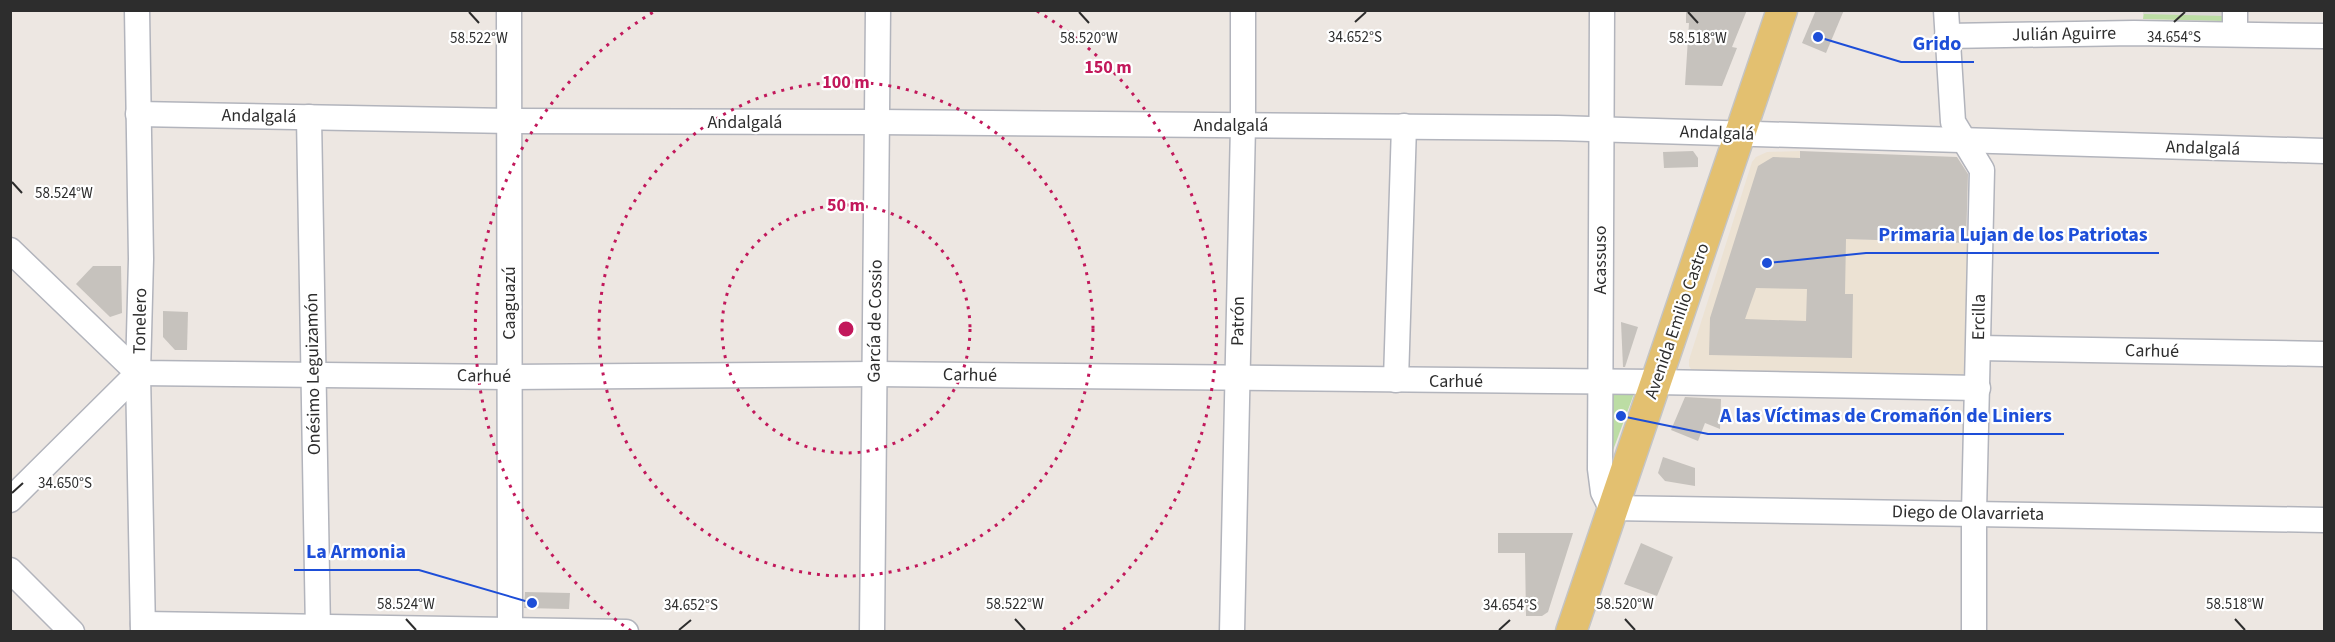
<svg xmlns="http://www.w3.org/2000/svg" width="2335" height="642" viewBox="0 0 2335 642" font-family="'Source Sans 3',sans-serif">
<rect width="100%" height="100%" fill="#ede7e2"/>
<path fill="#ece2d3" d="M 1800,151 L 1797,237 L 1968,243 L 1965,372 L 1961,376 L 1693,372 L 1689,366 L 1689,360 L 1752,162 L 1756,157 L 1767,152 Z"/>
<g fill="#bcdda4">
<path d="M 2144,11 L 2225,11 L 2224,21 L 2143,19 Z"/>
<path d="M 1606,391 L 1635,391 L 1609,461 Z"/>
</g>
<path fill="#dad7d4" d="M 2144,10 L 2225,11 L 2224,16 L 2143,14 Z"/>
<g fill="#c6c2bd" fill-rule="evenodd">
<path d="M 1686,10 L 1747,10 L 1732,47 L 1737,48 L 1722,86 L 1685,85 L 1689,23 L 1686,23 Z"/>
<path d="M 1816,10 L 1844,10 L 1826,53 L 1802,43 Z"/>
<path d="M 1693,151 L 1698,158 L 1698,167 L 1664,168 L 1663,152 Z"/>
<path d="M 1800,151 L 1957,157 L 1968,174 L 1966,243 L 1846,239 L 1845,294 L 1853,294 L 1852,358 L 1709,355 L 1710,318 L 1758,166 L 1773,157 L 1800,158 ZM 1756,288 L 1807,289 L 1806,321 L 1745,319 Z"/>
<path d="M 93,266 L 121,266 L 122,313 L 110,317 L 76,284 Z"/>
<path d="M 163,311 L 188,312 L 187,350 L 175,350 L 163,337 Z"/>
<path d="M 1621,322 L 1638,327 L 1625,367 L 1623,367 Z"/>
<path d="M 1685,397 L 1721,399 L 1720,429 L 1705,423 L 1698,441 L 1671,430 Z"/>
<path d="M 1663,457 L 1695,468 L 1695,486 L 1665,481 L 1658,473 Z"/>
<path d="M 1498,533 L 1573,533 L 1548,612 L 1542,616 L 1526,616 L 1525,553 L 1498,553 Z"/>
<path d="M 1641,543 L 1673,557 L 1657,596 L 1624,584 Z"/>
<path d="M 525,592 L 570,593 L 569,609 L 524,608 Z"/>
</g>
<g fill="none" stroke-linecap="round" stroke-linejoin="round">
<defs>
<g id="minor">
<path d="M 137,10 L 141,259 L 138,373 L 143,632"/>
<path d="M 509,10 L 510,632"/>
<path d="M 1602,10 L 1600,469 L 1603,492 L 1611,508 L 2324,520"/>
<path d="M 1946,10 L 1953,122 L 1982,170 L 1974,513 L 1974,632"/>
<path d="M 2235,34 L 2235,10"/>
<path d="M 1947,36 L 2134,33 L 2324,36"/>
<path d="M 138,114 L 511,121 L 877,122 L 1558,128 L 2324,151"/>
<path d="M 309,117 L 318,632"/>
<path d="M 10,250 L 138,373 L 509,377 L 875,374 L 1656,382 L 1978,388"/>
<path d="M 1979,348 L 2324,354"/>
<path d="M 1396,380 L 1404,126"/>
<path d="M 10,500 L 138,373"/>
<path d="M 10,570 L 72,632"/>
<path d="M 143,624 L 626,632"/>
<path d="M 872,632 L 878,10"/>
<path d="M 1232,632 L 1243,125 L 1243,10"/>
</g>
<path id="major" d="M 1571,632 L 1782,10"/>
</defs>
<use href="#minor" stroke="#b2b4bc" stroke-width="27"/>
<use href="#major" stroke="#c4c4c4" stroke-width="33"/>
<use href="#minor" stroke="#fff" stroke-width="24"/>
<use href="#major" stroke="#e3c070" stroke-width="30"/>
</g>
<path fill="none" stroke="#2d2d2d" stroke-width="2" d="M 469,12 L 479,23M 1079,12 L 1089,23M 1688,12 L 1698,23M 1355,22 L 1366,12M 2174,22 L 2185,12M 12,182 L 22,193M 12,493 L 23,483M 406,619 L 416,630M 1015,619 L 1025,630M 1625,619 L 1635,630M 2235,619 L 2245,630M 679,630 L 691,620M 1499,630 L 1510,620"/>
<g fill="none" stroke="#c2185b" stroke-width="3" stroke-dasharray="3 6">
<circle cx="846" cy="329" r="124"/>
<circle cx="846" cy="329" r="247"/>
<path d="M631 631A371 371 0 0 1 655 11M1037 11A371 371 0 0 1 1061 631"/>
</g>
<g text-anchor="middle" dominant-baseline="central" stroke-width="4.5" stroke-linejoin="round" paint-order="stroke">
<g font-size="18" fill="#2d2d2d" stroke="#fff">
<text transform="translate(2064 34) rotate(-1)">Julián Aguirre</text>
<text transform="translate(259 116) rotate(1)">Andalgalá</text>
<text x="745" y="122">Andalgalá</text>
<text x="1231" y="125">Andalgalá</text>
<text transform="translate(1717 133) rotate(2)">Andalgalá</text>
<text transform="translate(2203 148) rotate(2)">Andalgalá</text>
<text transform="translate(1600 260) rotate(-90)">Acassuso</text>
<text transform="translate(509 303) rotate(-90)">Caaguazú</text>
<text transform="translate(1979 317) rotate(-89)">Ercilla</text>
<text transform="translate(140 321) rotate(-89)">Tonelero</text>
<text transform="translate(875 321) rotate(-89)">García de Cossio</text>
<text transform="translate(1238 321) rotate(-89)">Patrón</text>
<text transform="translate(1677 321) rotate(-71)">Avenida Emilio Castro</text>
<text transform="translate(2152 351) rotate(1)">Carhué</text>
<text transform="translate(313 374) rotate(-91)">Onésimo Leguizamón</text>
<text transform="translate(970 375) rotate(1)">Carhué</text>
<text transform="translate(484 376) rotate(1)">Carhué</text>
<text x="1456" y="381">Carhué</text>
<text transform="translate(1968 513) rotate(1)">Diego de Olavarrieta</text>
</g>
</g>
<g font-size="15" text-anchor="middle" fill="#2d2d2d" stroke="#fff" stroke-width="4.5" stroke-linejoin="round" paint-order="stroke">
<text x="1355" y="42">34.652°S</text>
<text x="2174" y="42">34.654°S</text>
<text x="1089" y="43">58.520°W</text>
<text x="479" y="43">58.522°W</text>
<text x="1698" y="43">58.518°W</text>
<text x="64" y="198">58.524°W</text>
<text x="65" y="488">34.650°S</text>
<text x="406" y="609">58.524°W</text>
<text x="1015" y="609">58.522°W</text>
<text x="1625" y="609">58.520°W</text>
<text x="2235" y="609">58.518°W</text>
<text x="691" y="610">34.652°S</text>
<text x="1510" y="610">34.654°S</text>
</g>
<circle cx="846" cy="329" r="9" fill="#c2185b" stroke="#fff" stroke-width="3"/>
<g font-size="18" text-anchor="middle" font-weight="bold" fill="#c2185b" stroke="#fff" stroke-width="4.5" stroke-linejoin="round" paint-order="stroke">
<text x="1108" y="73">150 m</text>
<text x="846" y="88">100 m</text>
<text x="846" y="211">50 m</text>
</g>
<path fill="none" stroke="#1d4ed8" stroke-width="2" d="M1818 37L1901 62H1974M1767 263L1866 253H2159M1621 416L1708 434H2064M532 603L419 570H294"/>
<g fill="#1d4ed8" stroke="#fff" stroke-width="2">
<circle cx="1818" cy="37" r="6"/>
<circle cx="1767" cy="263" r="6"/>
<circle cx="1621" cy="416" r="6"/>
<circle cx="532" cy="603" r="6"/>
</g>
<g font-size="20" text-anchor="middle" font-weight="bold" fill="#1d4ed8" stroke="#fff" stroke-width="4.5" stroke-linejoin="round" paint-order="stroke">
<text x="1937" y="50">Grido</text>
<text x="2013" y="241">Primaria Lujan de los Patriotas</text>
<text x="1886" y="422">A las Víctimas de Cromañón de Liniers</text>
<text x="356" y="558">La Armonia</text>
</g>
<rect width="2335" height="642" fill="none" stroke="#2d2d2d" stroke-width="24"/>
</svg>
